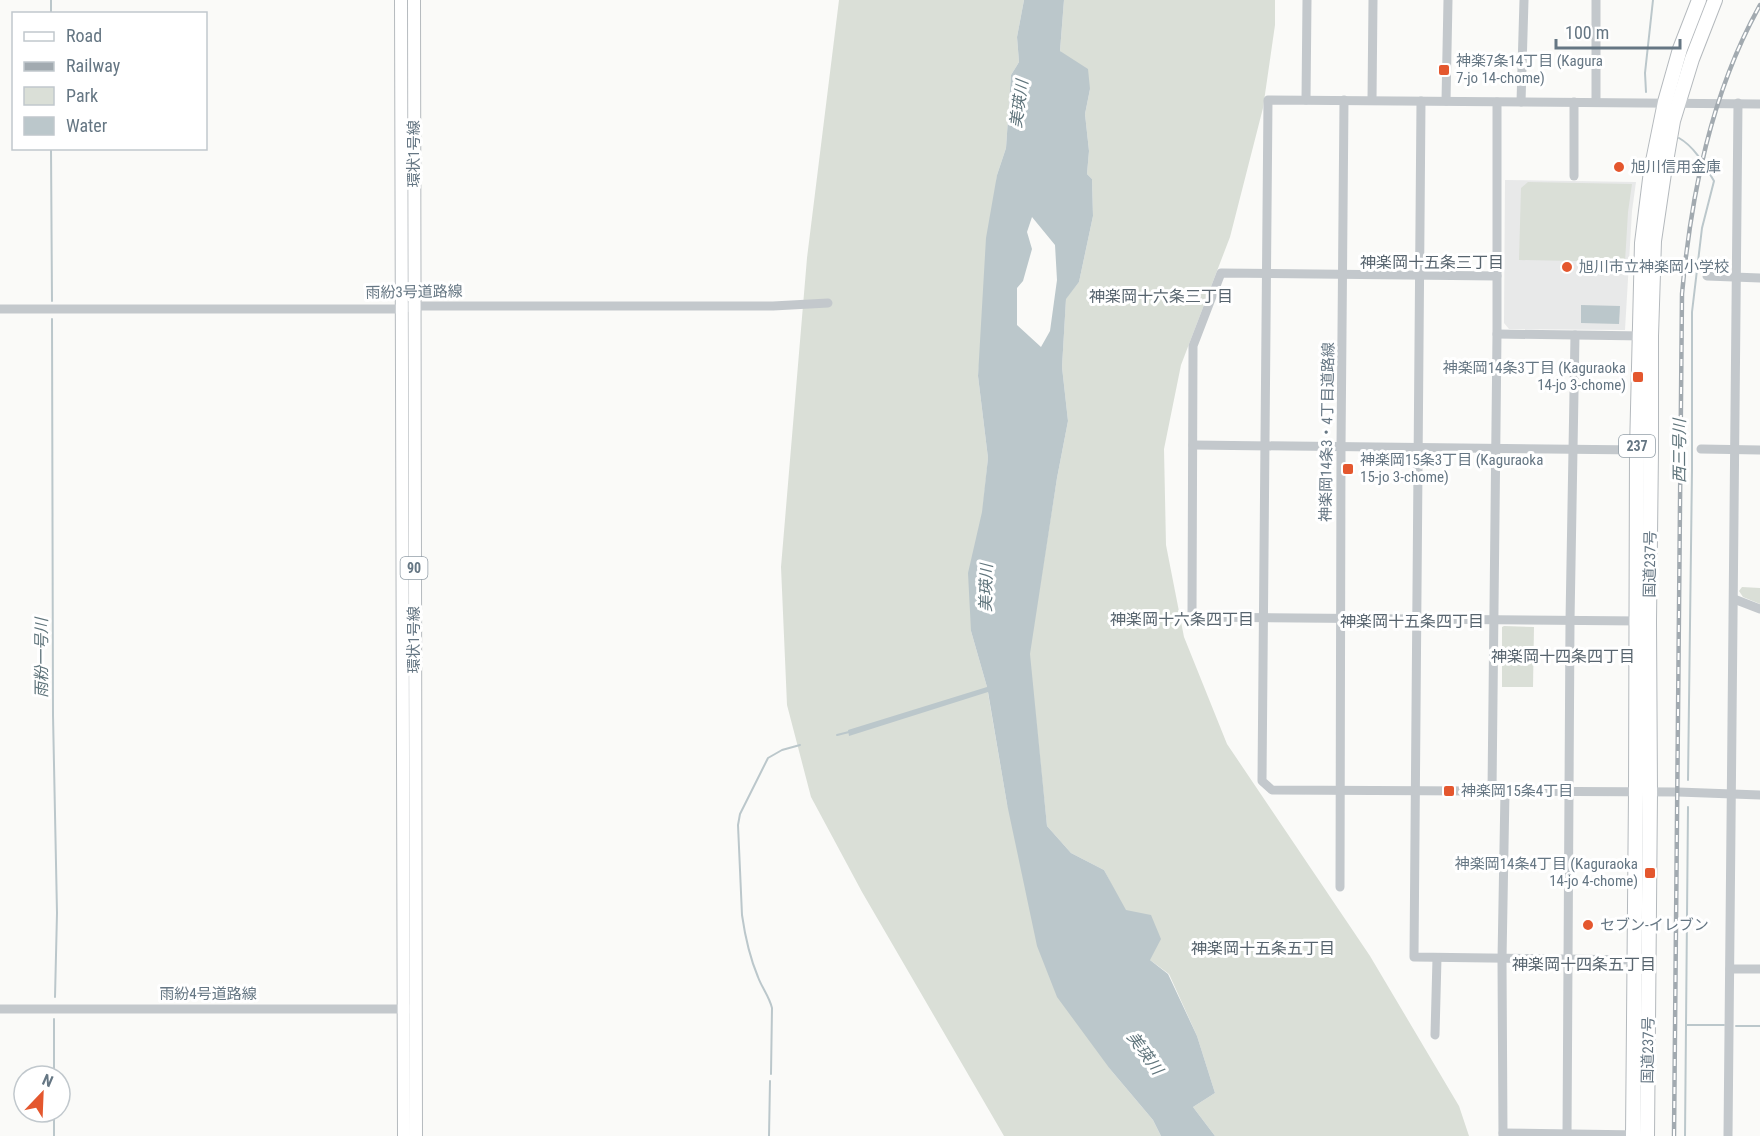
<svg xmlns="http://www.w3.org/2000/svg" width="1760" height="1136" viewBox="0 0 1760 1136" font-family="'Roboto Condensed','Noto Sans JP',sans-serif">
<rect width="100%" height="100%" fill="#fafaf8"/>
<path fill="#e8e9e9" d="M 1505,180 L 1636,182 L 1632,211 L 1625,330 L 1509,329 L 1504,323 Z"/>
<g fill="#dadfd7">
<path d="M 839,0 L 1024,0 L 1017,37 L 1019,62 L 1011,75 L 1006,148 L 997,175 L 978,376 L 988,458 L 971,631 L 987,687 L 1007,804 L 1110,1069 L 1153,1120 L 1161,1136 L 1004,1136 L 862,892 L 811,797 L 787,705 L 781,567 L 807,258 Z"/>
<path d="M 1064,0 L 1275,0 L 1275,25 L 1263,108 L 1230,237 L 1181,365 L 1164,449 L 1166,545 L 1184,637 L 1227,744 L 1370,956 L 1459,1106 L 1469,1136 L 1215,1136 L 1193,1107 L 1215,1093 L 1197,1036 L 1169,974 L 1150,960 L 1104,870 L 1071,853 L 1047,826 L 1029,654 L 1057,478 L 1068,421 L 1062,367 L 1066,298 L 1079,282 L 1093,216 L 1092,179 L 1087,174 L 1089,151 L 1085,114 L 1090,89 L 1060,51 Z"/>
<path d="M 1528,182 L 1632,184 L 1628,212 L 1625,262 L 1519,260 L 1521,188 Z"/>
<path d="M 1742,587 L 1760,588 L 1760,604 L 1743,597 L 1739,591 Z"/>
<path d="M 1504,626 L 1534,627 L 1533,687 L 1502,687 L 1502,627 Z"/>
</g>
<g fill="#bbc7cb" fill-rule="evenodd">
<path d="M 1024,0 L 1064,0 L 1060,51 L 1088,69 L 1090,89 L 1085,114 L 1089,151 L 1087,174 L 1092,179 L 1093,216 L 1079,282 L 1066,299 L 1062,367 L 1068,421 L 1057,478 L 1030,654 L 1047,826 L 1071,853 L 1104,870 L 1126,910 L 1151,915 L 1161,939 L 1150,960 L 1168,974 L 1197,1036 L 1215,1093 L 1193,1107 L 1215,1136 L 1161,1136 L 1153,1120 L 1110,1069 L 1057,997 L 1037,946 L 1007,804 L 988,692 L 849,736 L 848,730 L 987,687 L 971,631 L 968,573 L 982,512 L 988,458 L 978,376 L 986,238 L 997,175 L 1006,148 L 1011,75 L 1019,62 L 1017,37 ZM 1032,217 L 1055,245 L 1057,280 L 1050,331 L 1041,347 L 1017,325 L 1017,288 L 1023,281 L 1032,249 L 1027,232 Z"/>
<path d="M 1581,305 L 1620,306 L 1619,324 L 1581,323 Z"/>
</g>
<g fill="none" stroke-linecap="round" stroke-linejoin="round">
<g stroke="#bbc7cb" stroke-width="2">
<path d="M 51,14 L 51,0"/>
<path d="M 1646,92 L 1645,73 L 1653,0"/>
<path d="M 1679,138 C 1695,147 1705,166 1714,181 L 1702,228 L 1692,312 L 1692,470 L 1688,780"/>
<path d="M 51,148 L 52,301"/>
<path d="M 52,319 L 53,715 L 57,913 L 55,997"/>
<path d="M 837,735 L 849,732"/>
<path d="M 1688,807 L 1686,1025 L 1724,1025"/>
<path d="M 1736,1026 L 1760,1026"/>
<path d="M 771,1074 L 772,1008 C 769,996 762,988 758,977 C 750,958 745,936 742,915 L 738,825 L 740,814 L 768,758 L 782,750 L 800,745"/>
<path d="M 54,1076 L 54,1019"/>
<path d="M 54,1112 L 54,1136"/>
<path d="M 769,1136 L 770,1081"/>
<path d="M 1685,1136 L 1686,1025"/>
</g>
<defs>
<g id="major">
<path d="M 401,0 L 404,1136"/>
<path d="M 414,0 L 416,1136"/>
</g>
<g id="highway">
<path d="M 1633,1136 L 1636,792 L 1637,450 L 1642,243 L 1651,171 L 1665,102 L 1680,49 L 1699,0"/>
<path d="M 1647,1136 L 1650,792 L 1649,621 L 1651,450 L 1651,336 L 1654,241 L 1664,173 L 1673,121 L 1692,59 L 1715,0"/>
</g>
</defs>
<use href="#major" stroke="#b5babe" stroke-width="14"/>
<use href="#highway" stroke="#b4b9bd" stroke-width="16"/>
<g stroke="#c3c8cc" stroke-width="9">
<path d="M 1306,100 L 1307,0"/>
<path d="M 1372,100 L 1373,0"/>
<path d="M 1421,101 L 1414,957 L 1640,960"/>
<path d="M 1446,101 L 1448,0"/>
<path d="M 1521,102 L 1524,0"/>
<path d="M 1596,102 L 1596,0"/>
<path d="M 1760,104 L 1268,100 L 1262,781 L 1272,790 L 1678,792 L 1760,795"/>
<path d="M 1574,176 L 1574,102"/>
<path d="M 1497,276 L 1221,273 L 1193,346 L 1192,617 L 1641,621"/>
<path d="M 1707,276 L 1760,278"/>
<path d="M 0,309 L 401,309 L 414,306 L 773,306 L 828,303"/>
<path d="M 1497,334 L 1645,336"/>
<path d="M 1193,445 L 1640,450"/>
<path d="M 1701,449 L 1760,450"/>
<path d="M 1734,599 L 1760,609"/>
<path d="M 1492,791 L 1497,334 L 1497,102"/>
<path d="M 1340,887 L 1341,447 L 1344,100"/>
<path d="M 1730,969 L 1760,969"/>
<path d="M 0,1009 L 409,1009"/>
<path d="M 1435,1035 L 1437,958"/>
<path d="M 1503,1133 L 1639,1135"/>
<path d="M 1503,1136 L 1502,959 L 1505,791"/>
<path d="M 1567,1136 L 1570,621 L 1575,335"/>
<path d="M 1728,1136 L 1738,103"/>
</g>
<use href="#major" stroke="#fff" stroke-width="12"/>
<use href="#highway" stroke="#fff" stroke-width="14"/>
<defs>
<path id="rail" d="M 1674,1136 L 1682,294 C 1691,195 1711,93 1760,5"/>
</defs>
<use href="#rail" stroke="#a2aab0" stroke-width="4.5"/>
<use href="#rail" stroke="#fff" stroke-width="2" stroke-dasharray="7" stroke-linecap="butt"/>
</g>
<g fill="#e4572e" stroke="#fff" stroke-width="2">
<rect x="1438" y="64" width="12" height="12" rx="3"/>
<circle cx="1619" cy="167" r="6"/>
<circle cx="1567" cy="267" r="6"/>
<rect x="1632" y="371" width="12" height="12" rx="3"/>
<rect x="1342" y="463" width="12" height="12" rx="3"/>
<rect x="1443" y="785" width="12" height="12" rx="3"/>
<rect x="1644" y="867" width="12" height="12" rx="3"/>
<circle cx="1588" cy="925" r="6"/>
</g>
<g text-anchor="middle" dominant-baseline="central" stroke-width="6" stroke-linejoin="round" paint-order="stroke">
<g fill="#fff" stroke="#939fa8" stroke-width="1.5">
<rect x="1619" y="435" width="36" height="22" rx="4.5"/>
<rect x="400.5" y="557" width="27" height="22" rx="4.5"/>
</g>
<g font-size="14" font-weight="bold" fill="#657683">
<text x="1637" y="446">237</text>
<text x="414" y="568">90</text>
</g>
<g font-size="15" fill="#657683" stroke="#fff" text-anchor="start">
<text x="1456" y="61">神楽7条14丁目 (Kagura<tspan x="1456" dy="17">7-jo 14-chome)</tspan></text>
<text x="1631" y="167">旭川信用金庫</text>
<text x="1579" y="267">旭川市立神楽岡小学校</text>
<text x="1626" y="368" text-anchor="end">神楽岡14条3丁目 (Kaguraoka<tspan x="1626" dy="17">14-jo 3-chome)</tspan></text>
<text x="1360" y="460">神楽岡15条3丁目 (Kaguraoka<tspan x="1360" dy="17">15-jo 3-chome)</tspan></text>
<text x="1461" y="791">神楽岡15条4丁目</text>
<text x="1638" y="864" text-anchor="end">神楽岡14条4丁目 (Kaguraoka<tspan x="1638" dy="17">14-jo 4-chome)</tspan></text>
<text x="1600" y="925">セブン-イレブン</text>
</g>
<g font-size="15" fill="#657683" stroke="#fff">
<text transform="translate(414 154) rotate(-90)">環状1号線</text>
<text transform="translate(414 292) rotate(-1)">雨紛3号道路線</text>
<text transform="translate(1327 432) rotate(-89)">神楽岡14条3・4丁目道路線</text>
<text transform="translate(1650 564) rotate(-89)">国道237号</text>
<text transform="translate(414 640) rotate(-90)">環状1号線</text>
<text x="208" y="994">雨紛4号道路線</text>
<text transform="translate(1648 1050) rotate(-89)">国道237号</text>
</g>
<g font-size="16" font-style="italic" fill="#60757c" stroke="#fff">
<text transform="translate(1019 104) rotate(-82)">美瑛川</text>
<text transform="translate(1679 451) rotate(-90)">西三号川</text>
<text transform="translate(986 588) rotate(-89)">美瑛川</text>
<text transform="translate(41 658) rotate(-90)">雨粉一号川</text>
<text transform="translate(1145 1053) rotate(54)">美瑛川</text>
</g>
<g font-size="16" fill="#57646e" stroke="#fff">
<text x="1432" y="262">神楽岡十五条三丁目</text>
<text x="1161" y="296">神楽岡十六条三丁目</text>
<text x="1182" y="619">神楽岡十六条四丁目</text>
<text x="1412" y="621">神楽岡十五条四丁目</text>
<text x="1563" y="656">神楽岡十四条四丁目</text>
<text x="1263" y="948">神楽岡十五条五丁目</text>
<text x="1584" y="964">神楽岡十四条五丁目</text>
</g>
</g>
<rect x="12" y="12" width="195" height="138" fill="#ffffff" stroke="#c1c8cd" stroke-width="1.5"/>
<rect x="24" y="32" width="30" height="9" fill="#ffffff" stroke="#c1c8cd" stroke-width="1.5"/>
<text x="66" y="42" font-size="18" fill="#657683">Road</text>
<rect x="24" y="62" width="30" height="9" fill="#a2aab0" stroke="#c1c8cd" stroke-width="1.5"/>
<text x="66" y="72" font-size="18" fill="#657683">Railway</text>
<rect x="24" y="87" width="30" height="18" fill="#dadfd7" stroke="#c1c8cd" stroke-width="1.5"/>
<text x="66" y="102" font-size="18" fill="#657683">Park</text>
<rect x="24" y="117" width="30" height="18" fill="#bbc7cb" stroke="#c1c8cd" stroke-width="1.5"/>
<text x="66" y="132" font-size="18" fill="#657683">Water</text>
<g transform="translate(42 1094) rotate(23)"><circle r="28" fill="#ffffff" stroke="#c1c8cd" stroke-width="1.5"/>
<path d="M0-4.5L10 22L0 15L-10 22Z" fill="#e4572e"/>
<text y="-9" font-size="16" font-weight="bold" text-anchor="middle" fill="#657683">N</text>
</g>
<path d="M1556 39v9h124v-9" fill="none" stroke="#657683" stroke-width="3"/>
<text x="1565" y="39" font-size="18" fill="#657683" stroke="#ffffff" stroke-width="4.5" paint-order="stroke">100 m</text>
</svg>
